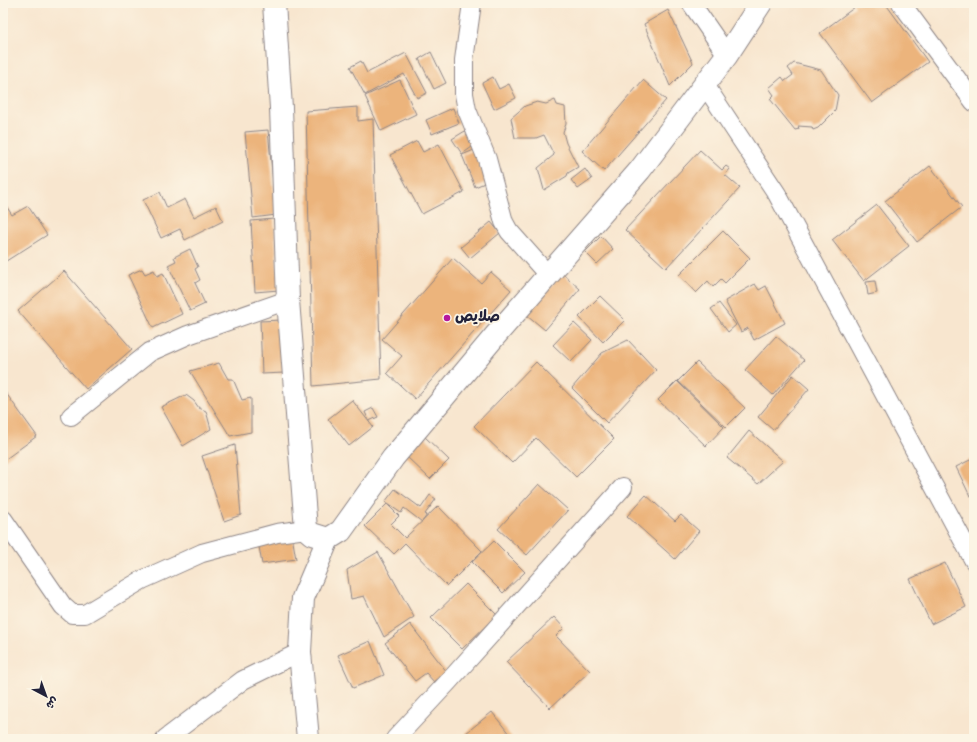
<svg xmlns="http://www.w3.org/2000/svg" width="977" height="742" viewBox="0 0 977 742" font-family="Dekko,'Playpen Sans Arabic',sans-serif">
<rect width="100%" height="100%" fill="#fcf5e5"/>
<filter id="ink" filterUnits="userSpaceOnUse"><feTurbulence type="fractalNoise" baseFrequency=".025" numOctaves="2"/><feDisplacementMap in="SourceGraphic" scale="8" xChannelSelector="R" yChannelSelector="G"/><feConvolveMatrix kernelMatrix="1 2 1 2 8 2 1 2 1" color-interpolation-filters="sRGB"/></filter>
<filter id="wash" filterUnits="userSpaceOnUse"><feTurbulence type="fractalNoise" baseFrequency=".012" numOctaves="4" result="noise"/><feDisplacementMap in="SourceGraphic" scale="16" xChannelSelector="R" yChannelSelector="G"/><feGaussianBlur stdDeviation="0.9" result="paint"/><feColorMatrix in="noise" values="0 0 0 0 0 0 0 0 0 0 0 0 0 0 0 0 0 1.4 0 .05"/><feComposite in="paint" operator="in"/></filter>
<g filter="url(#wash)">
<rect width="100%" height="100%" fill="#f8e6cf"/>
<g id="blocks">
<g fill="#ecb47c">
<path d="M 644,3 L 655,3 L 647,7 Z"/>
<path d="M 853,3 L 885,3 L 928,62 L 872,103 L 820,33 L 855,7 Z"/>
<path d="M 668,10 L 693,63 L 670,86 L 644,24 Z"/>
<path d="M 431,52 L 446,83 L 434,89 L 419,59 Z"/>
<path d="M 406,53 L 427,93 L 417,98 L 404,74 L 365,95 L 350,67 L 361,61 L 367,73 Z"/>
<path d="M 794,63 L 821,70 L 838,95 L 835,111 L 818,128 L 813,130 L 812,127 L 798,126 L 799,129 L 795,130 L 770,99 L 774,95 L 769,88 L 782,77 L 785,81 L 793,75 L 788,68 Z"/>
<path d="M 493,77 L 499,89 L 509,84 L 516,98 L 494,109 L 482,83 Z"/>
<path d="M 400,80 L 416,114 L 381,131 L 365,96 Z"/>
<path d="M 643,80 L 666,100 L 604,171 L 582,151 Z"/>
<path d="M 555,100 L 557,105 L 565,107 L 566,124 L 563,132 L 566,143 L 578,167 L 568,173 L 567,176 L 544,190 L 538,168 L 554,155 L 544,135 L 536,138 L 515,138 L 511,118 L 525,106 L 537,102 L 546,104 Z"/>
<path d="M 358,107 L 358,121 L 373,119 L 381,379 L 313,386 L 306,111 Z"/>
<path d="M 453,108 L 459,123 L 432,134 L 426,120 Z"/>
<path d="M 268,130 L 276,215 L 253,218 L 245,132 Z"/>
<path d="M 465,131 L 475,145 L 462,154 L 452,139 Z"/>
<path d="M 417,141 L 423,152 L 439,144 L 464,192 L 422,214 L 390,155 Z"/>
<path d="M 474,150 L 487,182 L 475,187 L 462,155 Z"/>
<path d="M 700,150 L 722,170 L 726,166 L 730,169 L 725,175 L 740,188 L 666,268 L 625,230 Z"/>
<path d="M 930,166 L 962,207 L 917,242 L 885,201 Z"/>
<path d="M 585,169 L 592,179 L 578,189 L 571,180 Z"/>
<path d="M 160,192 L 167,208 L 185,199 L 194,217 L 216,206 L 223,221 L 185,240 L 180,229 L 161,238 L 143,200 Z"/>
<path d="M 3,201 L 12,215 L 28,206 L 47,235 L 3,263 Z"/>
<path d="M 877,205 L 909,246 L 864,281 L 832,240 Z"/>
<path d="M 274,219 L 279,290 L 255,292 L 251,221 Z"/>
<path d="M 491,222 L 500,233 L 470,258 L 461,247 Z"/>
<path d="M 723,231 L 750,258 L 725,283 L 721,279 L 713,287 L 708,281 L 696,293 L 679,275 Z"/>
<path d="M 601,236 L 613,249 L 597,264 L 585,252 Z"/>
<path d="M 190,249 L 198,267 L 195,269 L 200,280 L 195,283 L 205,304 L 190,311 L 168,265 L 176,261 L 174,257 Z"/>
<path d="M 453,258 L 481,283 L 491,272 L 511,290 L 415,399 L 387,373 L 402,356 L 382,339 Z"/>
<path d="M 142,269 L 145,274 L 154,270 L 157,276 L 163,273 L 182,314 L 153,328 L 128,275 Z"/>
<path d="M 64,271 L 132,349 L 86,389 L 18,311 Z"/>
<path d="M 562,273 L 580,289 L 545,330 L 527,315 Z"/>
<path d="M 875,281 L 877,293 L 868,295 L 866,282 Z"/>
<path d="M 755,284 L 759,290 L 766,286 L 785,323 L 754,340 L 748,328 L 741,332 L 725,301 Z"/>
<path d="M 600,296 L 625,320 L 603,342 L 579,317 Z"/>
<path d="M 719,303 L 736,325 L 728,332 L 711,309 Z"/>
<path d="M 282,320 L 284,373 L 262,374 L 260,321 Z"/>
<path d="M 574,323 L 592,340 L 571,362 L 553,345 Z"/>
<path d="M 776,336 L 804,360 L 773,395 L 745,370 Z"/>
<path d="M 628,340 L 656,370 L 607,423 L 572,388 L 602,353 Z"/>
<path d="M 536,362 L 614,439 L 576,477 L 536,438 L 512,463 L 474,426 Z"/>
<path d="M 697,362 L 745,408 L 726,427 L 678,381 Z"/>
<path d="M 219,363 L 228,379 L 233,379 L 242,400 L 251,398 L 251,432 L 230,436 L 190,371 Z"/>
<path d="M 793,375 L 809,389 L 773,430 L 758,417 Z"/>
<path d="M 677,381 L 724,427 L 706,446 L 658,400 Z"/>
<path d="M 3,389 L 37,436 L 3,461 Z"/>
<path d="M 186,395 L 194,401 L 199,408 L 206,411 L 211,429 L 183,446 L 161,407 Z"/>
<path d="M 352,400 L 373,427 L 349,446 L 328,419 Z"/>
<path d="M 373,408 L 378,417 L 369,421 L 365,412 Z"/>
<path d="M 749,431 L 783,461 L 758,484 L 727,458 Z"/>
<path d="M 424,436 L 449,460 L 430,479 L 405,455 Z"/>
<path d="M 235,445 L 241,515 L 224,521 L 202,456 Z"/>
<path d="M 974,458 L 974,494 L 970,496 L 956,467 Z"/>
<path d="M 539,484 L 568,510 L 527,555 L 498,529 Z"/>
<path d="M 395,489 L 421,508 L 430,495 L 436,499 L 425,514 L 427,515 L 422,522 L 404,508 L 401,513 L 385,502 Z"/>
<path d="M 646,495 L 675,521 L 681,515 L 699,531 L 675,559 L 627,516 Z"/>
<path d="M 387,504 L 399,516 L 391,524 L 405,538 L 438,506 L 482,551 L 447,586 L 405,543 L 394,554 L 365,526 Z"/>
<path d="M 292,536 L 296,559 L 262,564 L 258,541 Z"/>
<path d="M 494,541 L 525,572 L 503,593 L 472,562 Z"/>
<path d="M 378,552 L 414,617 L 384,637 L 364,596 L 351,599 L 347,570 Z"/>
<path d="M 945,563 L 966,607 L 931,624 L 910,579 Z"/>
<path d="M 466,584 L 497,615 L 462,649 L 431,618 Z"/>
<path d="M 554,617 L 564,628 L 556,636 L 590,671 L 550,708 L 506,662 Z"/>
<path d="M 410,624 L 447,672 L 434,682 L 426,673 L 415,681 L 385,643 Z"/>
<path d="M 370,641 L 384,675 L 353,688 L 338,655 Z"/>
<path d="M 492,712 L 513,739 L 471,739 L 466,733 Z"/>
</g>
</g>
</g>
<g filter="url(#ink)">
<use href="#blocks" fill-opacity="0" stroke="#8d8485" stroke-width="1"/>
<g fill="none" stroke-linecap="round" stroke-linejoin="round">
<defs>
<g id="minor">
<path d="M 472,3 L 464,60 L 464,94 L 467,110 L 487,159 L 504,222 L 509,231 L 549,276"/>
<path d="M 691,3 L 727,55"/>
<path d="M 901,3 L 974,102"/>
<path d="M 705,85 L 777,194 L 974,561"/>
<path d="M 71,416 L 150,352 L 188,335 L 288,300"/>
<path d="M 3,519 L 63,606 L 72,614 L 85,614 L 142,580 L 202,553 L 277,533 L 306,529"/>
<path d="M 165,739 L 243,680 L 300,652"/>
<path d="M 395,739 L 449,681 L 623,487"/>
</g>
<path id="tertiary" d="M 308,739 L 300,652 L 303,598 L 328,539"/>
<path id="primary" d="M 274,3 L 281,108 L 288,300 L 306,529 L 312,534 L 328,539 L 341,531 L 393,458 L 495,336 L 640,170 L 727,55 L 761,3"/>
</defs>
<use href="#minor" stroke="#8d8485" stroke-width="20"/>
<use href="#tertiary" stroke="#8d8485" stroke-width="24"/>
<use href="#primary" stroke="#8d8485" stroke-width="24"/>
<use href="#minor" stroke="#fff" stroke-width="18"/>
<use href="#tertiary" stroke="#fff" stroke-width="22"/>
<use href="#primary" stroke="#fff" stroke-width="22"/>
</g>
</g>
<circle fill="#b5179e" stroke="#fcf5e5" stroke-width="1.5" cx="447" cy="318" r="4"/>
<g text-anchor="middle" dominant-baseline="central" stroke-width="3.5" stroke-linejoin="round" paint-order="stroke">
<g font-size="15" font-weight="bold" fill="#22223b" stroke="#fcf5e5" text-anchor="start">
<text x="455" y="318">صلايص</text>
</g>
</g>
<rect width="977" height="742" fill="none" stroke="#fcf5e5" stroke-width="16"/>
<g transform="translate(46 696) rotate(139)" stroke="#fcf5e5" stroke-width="3" paint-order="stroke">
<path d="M0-3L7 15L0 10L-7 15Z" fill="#22223b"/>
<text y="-6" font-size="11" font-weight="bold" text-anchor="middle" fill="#22223b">ش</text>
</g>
</svg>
